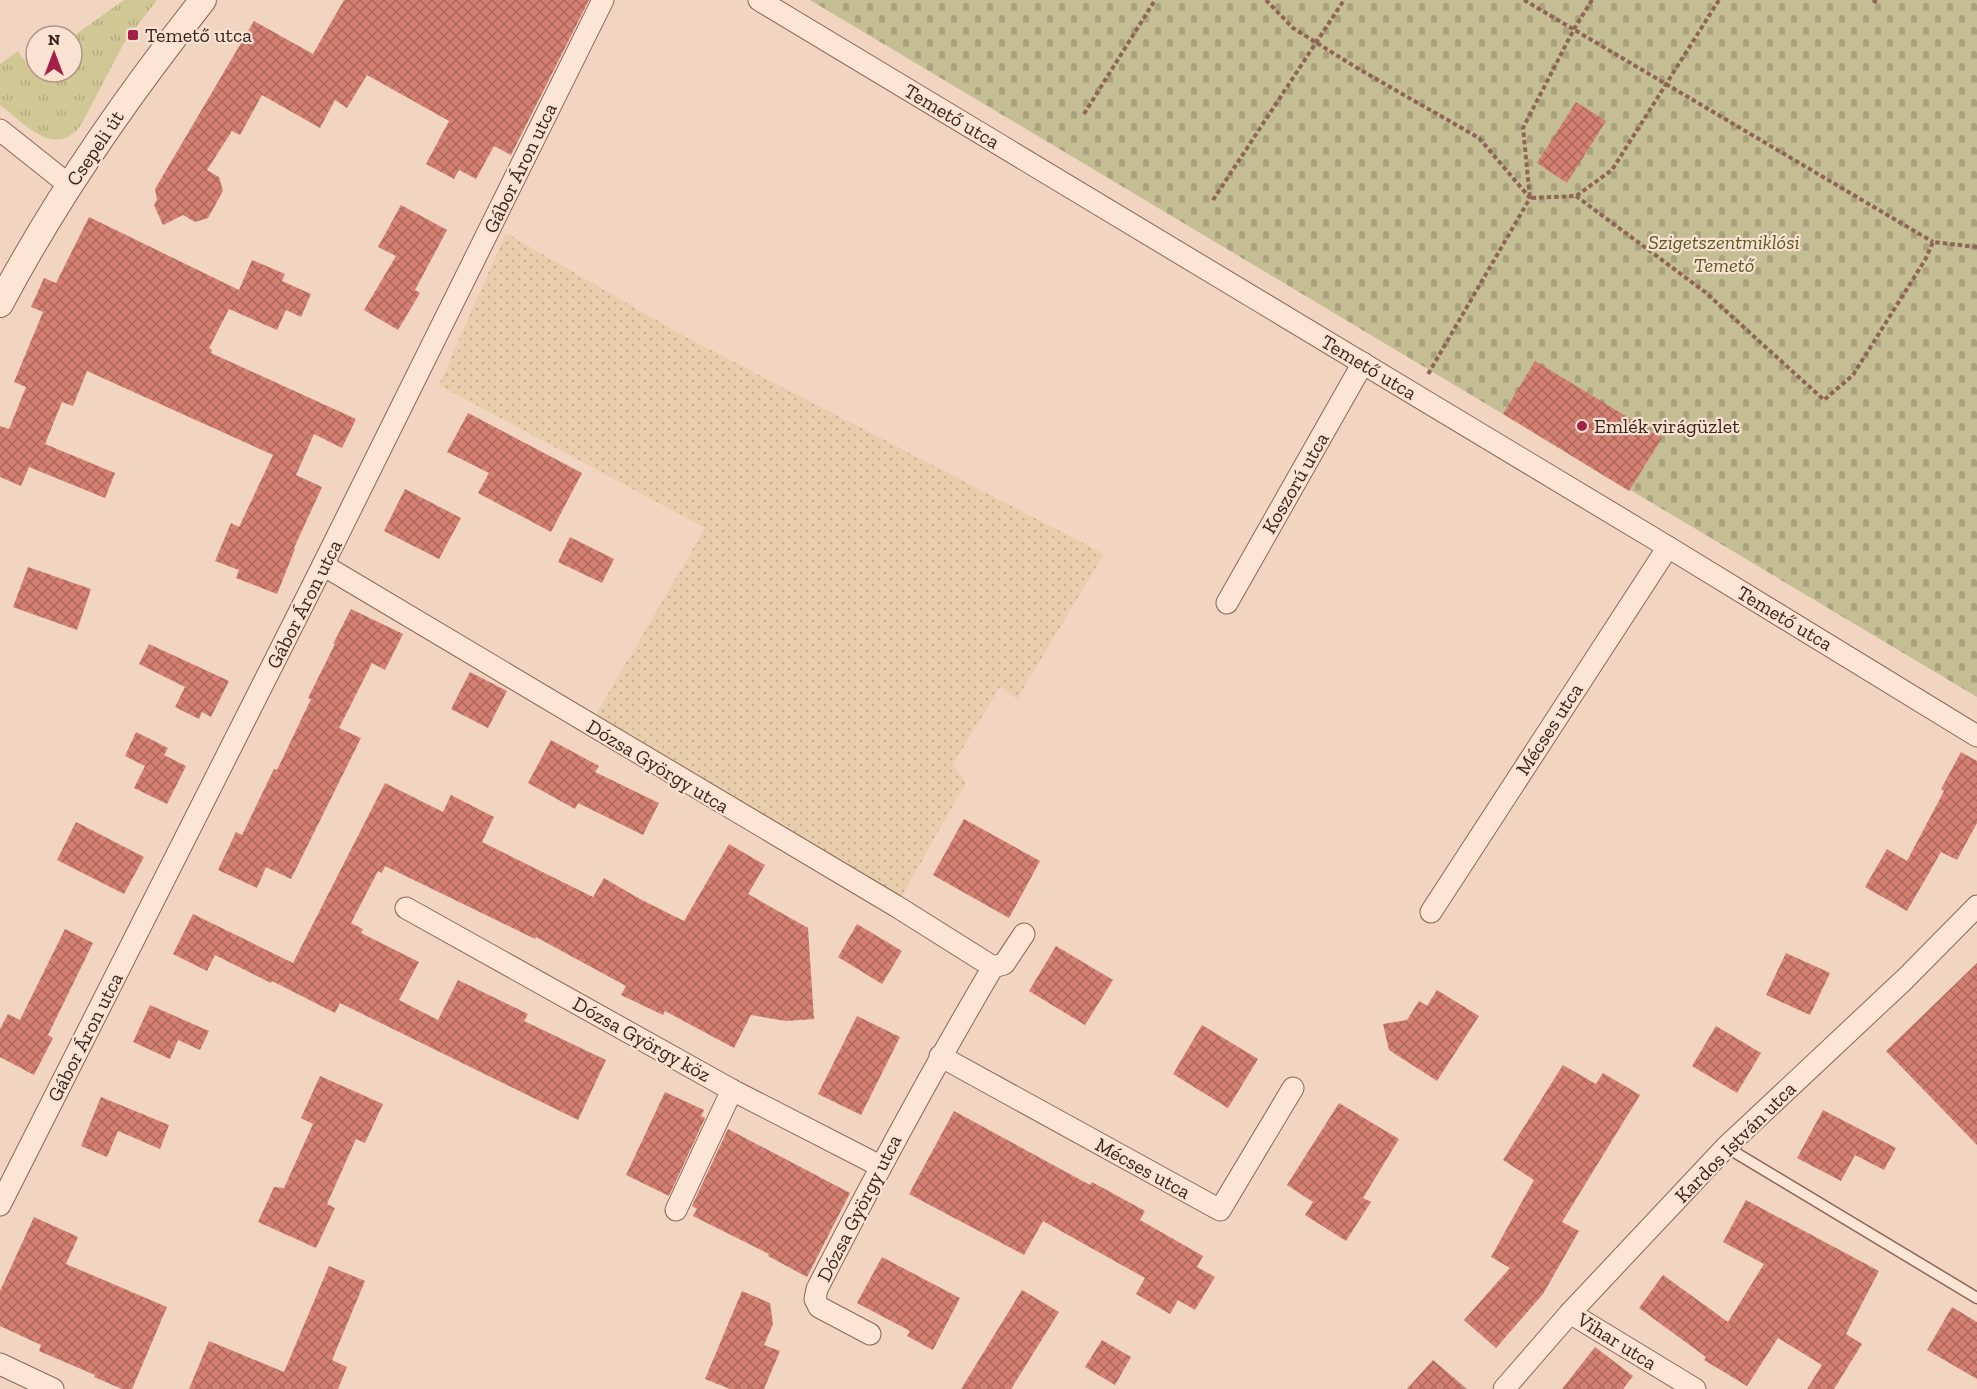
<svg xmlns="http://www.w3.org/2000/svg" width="1977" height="1389" viewBox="0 0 1977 1389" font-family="'Zilla Slab',serif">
<defs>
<pattern id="farmland-dots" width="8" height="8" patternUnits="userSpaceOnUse" patternTransform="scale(1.5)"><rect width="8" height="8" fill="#e9cead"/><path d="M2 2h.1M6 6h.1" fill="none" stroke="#c9b194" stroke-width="1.8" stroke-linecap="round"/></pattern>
<pattern id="grass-tufts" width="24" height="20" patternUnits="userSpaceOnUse" patternTransform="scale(1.5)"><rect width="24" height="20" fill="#d1c794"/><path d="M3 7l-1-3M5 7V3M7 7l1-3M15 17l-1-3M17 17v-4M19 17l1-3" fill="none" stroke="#b4ab7f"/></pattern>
<pattern id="cemetery-stones" width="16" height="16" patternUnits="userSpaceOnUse" patternTransform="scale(1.5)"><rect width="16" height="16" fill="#c5bd94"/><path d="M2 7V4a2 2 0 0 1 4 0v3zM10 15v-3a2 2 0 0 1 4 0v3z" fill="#aaa27f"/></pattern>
<pattern id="building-cross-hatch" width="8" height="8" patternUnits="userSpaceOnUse" patternTransform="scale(1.5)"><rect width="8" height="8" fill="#d48073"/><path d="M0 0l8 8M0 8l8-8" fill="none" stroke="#ad685e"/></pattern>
</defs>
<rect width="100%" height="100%" fill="#f2d5c1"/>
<path fill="url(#farmland-dots)" d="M 506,233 L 684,336 L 1104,554 L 1017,699 L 1000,687 L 953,764 L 966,783 L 896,906 L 590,725 L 705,528 L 439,385 Z"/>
<path fill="url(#grass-tufts)" d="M 124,0 L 157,0 L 124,43 L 81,125 C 55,160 24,123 0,105 L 0,64 L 18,51 L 29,67 L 36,63 L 36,72 L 72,72 L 72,37 Z"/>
<path fill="url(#cemetery-stones)" d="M 810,0 L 1977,0 L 1977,697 Z"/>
<g fill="url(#building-cross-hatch)">
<path d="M 344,0 L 589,0 L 511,155 L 494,146 L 476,179 L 459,170 L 454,179 L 426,164 L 449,121 L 367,75 L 347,108 L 335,100 L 320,128 L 262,95 L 240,135 L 232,131 L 207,170 L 219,177 L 223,191 L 208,218 L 195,222 L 183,215 L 163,225 L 154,205 L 157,200 L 155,189 L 254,21 L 313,54 Z"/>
<path d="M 1576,102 L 1606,121 L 1567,183 L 1537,163 Z"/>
<path d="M 401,205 L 447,230 L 415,290 L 420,293 L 398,330 L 364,310 L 396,256 L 378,247 Z"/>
<path d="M 89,217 L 239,290 L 252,260 L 285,274 L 282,281 L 311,294 L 301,317 L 286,310 L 277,330 L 229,309 L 209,348 L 212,350 L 211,353 L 356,419 L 342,448 L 314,434 L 296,475 L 322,487 L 294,548 L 295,549 L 277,594 L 236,578 L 239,570 L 215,561 L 231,523 L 239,527 L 273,455 L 87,371 L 73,406 L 62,402 L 45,444 L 115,473 L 105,498 L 29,467 L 21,486 L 0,477 L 0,426 L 9,429 L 26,387 L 14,382 L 43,312 L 31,307 L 44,278 L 56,283 Z"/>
<path d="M 1535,361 L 1662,438 L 1629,491 L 1503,414 Z"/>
<path d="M 468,413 L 582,473 L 551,532 L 478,493 L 489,473 L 447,452 Z"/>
<path d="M 405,489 L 461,518 L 439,559 L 384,531 Z"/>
<path d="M 570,537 L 614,559 L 602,583 L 558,562 Z"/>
<path d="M 28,567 L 91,589 L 77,630 L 13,607 Z"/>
<path d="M 351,609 L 403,634 L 385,670 L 372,663 L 339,728 L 361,738 L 291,879 L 266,867 L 257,888 L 218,870 L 236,832 L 242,835 L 274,769 L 277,770 L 311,699 L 308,698 L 335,644 L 333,644 Z"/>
<path d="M 149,644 L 229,681 L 211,717 L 202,712 L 199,719 L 175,707 L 185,687 L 139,664 Z"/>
<path d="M 470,672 L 507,691 L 488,728 L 451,709 Z"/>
<path d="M 136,732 L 168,748 L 164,755 L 186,766 L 167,804 L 134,788 L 145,766 L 125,756 Z"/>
<path d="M 551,740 L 599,766 L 595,772 L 659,803 L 643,835 L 578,803 L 575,809 L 528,783 Z"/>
<path d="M 1961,752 L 1977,761 L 1977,823 L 1957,860 L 1941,852 L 1907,911 L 1865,887 L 1887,849 L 1907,861 L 1944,791 L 1941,789 Z"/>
<path d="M 385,783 L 443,812 L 451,795 L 494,817 L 482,842 L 593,897 L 604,878 L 640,899 L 684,921 L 729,844 L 765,865 L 748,894 L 808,928 L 814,1019 L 786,1021 L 751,1015 L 734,1048 L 665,1011 L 663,1015 L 621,995 L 626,986 L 536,937 L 535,939 L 385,866 L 382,873 L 378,871 L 351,923 L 363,929 L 361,933 L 419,962 L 399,1000 L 438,1020 L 458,980 L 528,1014 L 524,1021 L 606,1060 L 578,1120 L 340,1003 L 335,1013 L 272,981 L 271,983 L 215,955 L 207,971 L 173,954 L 193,914 L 293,963 Z"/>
<path d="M 964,819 L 1040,861 L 1009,918 L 933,875 Z"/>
<path d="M 76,822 L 144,857 L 124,894 L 57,860 Z"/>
<path d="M 857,924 L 902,951 L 882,984 L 838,957 Z"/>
<path d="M 65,929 L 93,943 L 48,1035 L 53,1038 L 34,1075 L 0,1057 L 0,1029 L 8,1014 L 20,1020 Z"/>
<path d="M 1056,946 L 1113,980 L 1085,1025 L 1029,991 Z"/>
<path d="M 1786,953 L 1830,973 L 1810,1015 L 1766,995 Z"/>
<path d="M 1977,963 L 1977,1145 L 1886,1051 Z"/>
<path d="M 1437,990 L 1479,1016 L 1437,1081 L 1389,1050 L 1383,1024 L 1407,1020 L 1419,1001 L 1427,1006 Z"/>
<path d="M 150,1005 L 209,1031 L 200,1050 L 178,1040 L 170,1059 L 133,1042 Z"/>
<path d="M 857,1016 L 900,1037 L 861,1115 L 818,1094 Z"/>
<path d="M 1202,1025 L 1258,1059 L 1228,1108 L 1173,1074 Z"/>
<path d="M 1716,1026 L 1761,1053 L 1737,1093 L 1692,1066 Z"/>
<path d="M 1563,1065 L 1596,1084 L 1603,1073 L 1640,1095 L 1562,1222 L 1579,1231 L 1543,1294 L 1496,1348 L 1464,1320 L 1510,1268 L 1491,1257 L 1534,1180 L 1503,1160 Z"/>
<path d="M 320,1076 L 383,1104 L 365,1143 L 356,1139 L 327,1204 L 335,1208 L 316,1248 L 258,1222 L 274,1187 L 284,1188 L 313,1124 L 301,1118 Z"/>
<path d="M 665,1092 L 704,1110 L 701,1116 L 705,1118 L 669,1196 L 626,1175 Z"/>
<path d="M 101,1097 L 169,1125 L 160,1149 L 118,1131 L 107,1157 L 81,1146 Z"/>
<path d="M 1339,1103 L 1399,1139 L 1363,1198 L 1371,1202 L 1346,1241 L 1305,1215 L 1313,1202 L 1287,1185 Z"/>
<path d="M 1823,1110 L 1896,1148 L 1884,1170 L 1855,1155 L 1841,1181 L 1797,1158 Z"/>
<path d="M 954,1111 L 1090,1185 L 1092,1182 L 1145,1211 L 1140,1220 L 1203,1256 L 1197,1267 L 1215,1277 L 1195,1310 L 1178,1300 L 1170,1314 L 1136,1294 L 1145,1278 L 1043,1221 L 1024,1255 L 909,1194 Z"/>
<path d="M 728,1129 L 850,1193 L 807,1277 L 768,1256 L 769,1254 L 693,1216 L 697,1209 L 692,1206 Z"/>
<path d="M 1746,1200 L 1879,1271 L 1846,1334 L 1862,1344 L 1834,1389 L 1807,1389 L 1822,1365 L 1778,1338 L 1747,1386 L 1704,1360 L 1706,1357 L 1639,1308 L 1663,1275 L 1728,1322 L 1764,1264 L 1723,1242 Z"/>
<path d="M 34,1217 L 78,1237 L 66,1264 L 167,1307 L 132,1389 L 122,1389 L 94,1377 L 95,1375 L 39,1351 L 41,1345 L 0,1326 L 0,1291 Z"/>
<path d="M 882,1257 L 960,1298 L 933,1350 L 907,1336 L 910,1331 L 857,1303 Z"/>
<path d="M 329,1266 L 365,1281 L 332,1360 L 347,1367 L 338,1389 L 189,1389 L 209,1341 L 284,1372 Z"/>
<path d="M 1022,1290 L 1059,1312 L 1011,1389 L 961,1389 Z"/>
<path d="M 742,1291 L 770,1303 L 773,1324 L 764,1345 L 780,1351 L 764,1389 L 730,1389 L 705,1379 Z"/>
<path d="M 1952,1307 L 1977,1322 L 1977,1379 L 1927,1350 Z"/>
<path d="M 1102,1340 L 1131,1357 L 1115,1385 L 1085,1367 Z"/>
<path d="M 1595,1347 L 1633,1376 L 1623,1389 L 1562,1389 Z"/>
<path d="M 1433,1360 L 1467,1389 L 1407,1389 Z"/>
</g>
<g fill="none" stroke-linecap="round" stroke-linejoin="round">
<defs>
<path id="service" d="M 1726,1147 L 1977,1298"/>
<g id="minor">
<path d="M 759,0 L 1668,547 L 1977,736"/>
<path d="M 0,130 L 69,185"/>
<path d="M 323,565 L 896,906 L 993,967"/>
<path d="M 1227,603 L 1363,363"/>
<path d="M 406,908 L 732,1090 L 880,1166"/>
<path d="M 1431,912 L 1668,547"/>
<path d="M 940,1056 L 1220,1210 L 1293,1088"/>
<path d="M 0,1205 L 323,565 L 603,0"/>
<path d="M 676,1210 L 732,1090"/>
<path d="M 1570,1313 L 1695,1389"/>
<path d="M 870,1334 L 819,1307 L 815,1299 L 817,1289 C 873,1180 931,1072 993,967 L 1004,964 L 1024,934"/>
<path d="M 0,1364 L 53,1389"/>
<path d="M 1504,1389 L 1570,1313 L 1726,1147 L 1905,979 L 1977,906"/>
</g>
<path id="tertiary" d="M 0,304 C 57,196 127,96 203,0"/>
</defs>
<use href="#service" stroke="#8e6456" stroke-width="13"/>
<use href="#minor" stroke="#8e6456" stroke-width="23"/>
<use href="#tertiary" stroke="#8e6456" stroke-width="28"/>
<g stroke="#8e6456" stroke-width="4" stroke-dasharray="4.5 3" stroke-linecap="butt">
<path d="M 1266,0 L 1293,28 L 1357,68 L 1479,138 L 1530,198 L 1427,376"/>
<path d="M 1524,0 L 1933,242"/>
<path d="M 1592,0 L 1574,29 L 1523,128 L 1530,198 L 1576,196 L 1612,170 L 1719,0"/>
<path d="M 1873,0 L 1877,3"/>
<path d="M 1084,114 L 1155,0"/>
<path d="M 1576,196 L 1705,292 L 1824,400 L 1853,375 L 1925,260 L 1933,242 L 1977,247"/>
<path d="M 1213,200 L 1344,0"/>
</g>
<use href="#service" stroke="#fce5d5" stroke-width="10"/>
<use href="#minor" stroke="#fce5d5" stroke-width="21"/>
<use href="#tertiary" stroke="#fce5d5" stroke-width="26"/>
</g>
<g fill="#a32046" stroke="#f9e2d1" stroke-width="2">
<rect x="127" y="29" width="12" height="12" rx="3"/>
<circle cx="1582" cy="426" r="6"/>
</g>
<g text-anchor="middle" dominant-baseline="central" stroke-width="4.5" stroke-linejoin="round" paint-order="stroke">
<g font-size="20" fill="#3c231c" stroke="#f9e2d1" text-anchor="start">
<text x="145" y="35">Temető utca</text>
<text x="1594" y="426">Emlék virágüzlet</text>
</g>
<g font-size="20" fill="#3c231c" stroke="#f9e2d1">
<text transform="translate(952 116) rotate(31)">Temető utca</text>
<text transform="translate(95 148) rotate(-56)">Csepeli út</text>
<text transform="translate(520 168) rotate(-64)">Gábor Áron utca</text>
<text transform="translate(1369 367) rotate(31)">Temető utca</text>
<text transform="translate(1295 483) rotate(-60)">Koszorú utca</text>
<text transform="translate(304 604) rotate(-63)">Gábor Áron utca</text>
<text transform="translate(1785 618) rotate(31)">Temető utca</text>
<text transform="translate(1549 729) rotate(-57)">Mécses utca</text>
<text transform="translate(658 766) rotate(31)">Dózsa György utca</text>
<text transform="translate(85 1037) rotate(-63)">Gábor Áron utca</text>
<text transform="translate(642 1039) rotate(29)">Dózsa György köz</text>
<text transform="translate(1735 1142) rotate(-45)">Kardos István utca</text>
<text transform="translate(1143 1168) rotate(29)">Mécses utca</text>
<text transform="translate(859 1208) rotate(-63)">Dózsa György utca</text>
<text transform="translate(1617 1341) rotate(32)">Vihar utca</text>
</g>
<g font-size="20" font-style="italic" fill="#5a5821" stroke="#f9e2d1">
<text x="1724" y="242">Szigetszentmiklósi<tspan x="1724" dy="23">Temető</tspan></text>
</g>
</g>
<g transform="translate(54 54)"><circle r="28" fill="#f9e2d1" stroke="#ad9689" stroke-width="1.5"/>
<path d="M0-4.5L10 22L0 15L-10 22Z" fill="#a32046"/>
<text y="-9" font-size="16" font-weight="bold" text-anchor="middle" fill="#3c231c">N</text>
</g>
</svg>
